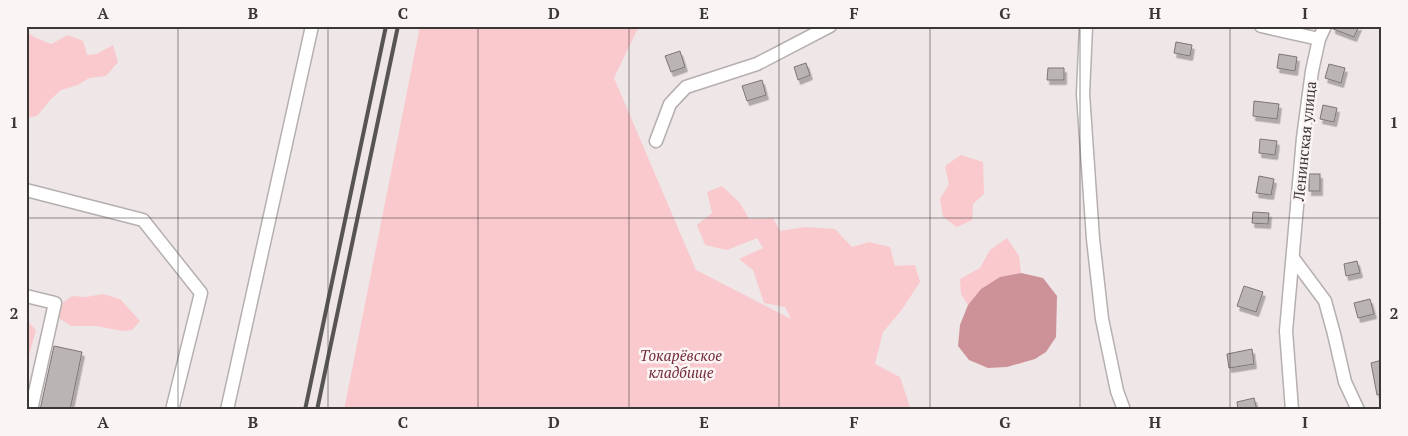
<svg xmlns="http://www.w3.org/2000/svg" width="1408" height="436" viewBox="0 0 1408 436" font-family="'PT Serif',serif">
<defs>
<filter id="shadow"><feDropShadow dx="2.5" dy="4.5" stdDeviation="0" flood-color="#0004"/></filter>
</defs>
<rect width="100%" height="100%" fill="#eee6e7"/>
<g fill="#fac9cd">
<path d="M 420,26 L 639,26 L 614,78 L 696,270 L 791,319 L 785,307 L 764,303 L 753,270 L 739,259 L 763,248 L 757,238 L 727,250 L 705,245 L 697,225 L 712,213 L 707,192 L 722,186 L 740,203 L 749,219 L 773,218 L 780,231 L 805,227 L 835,229 L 852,247 L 869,242 L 890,247 L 895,266 L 915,265 L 920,282 L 901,311 L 883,332 L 875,364 L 900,377 L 911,410 L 344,410 Z"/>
<path d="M 26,31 L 34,37 L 51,44 L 68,35 L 83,41 L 87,55 L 97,54 L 113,45 L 118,62 L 106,76 L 89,78 L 78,85 L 61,90 L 51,99 L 37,116 L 26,118 Z"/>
<path d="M 961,155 L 983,162 L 984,194 L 973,204 L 972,220 L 957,227 L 943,217 L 940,199 L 949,184 L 945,166 Z"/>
<path d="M 1007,238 L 1019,256 L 1021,273 L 1000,277 L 981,289 L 968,305 L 961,294 L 960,279 L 980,268 L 990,250 Z"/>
<path d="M 103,294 L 120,299 L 140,321 L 132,330 L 123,331 L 96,326 L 71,326 L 60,319 L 54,309 L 72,296 L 86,297 Z"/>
<path d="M 26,320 L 36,330 L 26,366 Z"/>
</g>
<path fill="#cd9298" d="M 1021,273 L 1043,278 L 1057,296 L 1056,337 L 1046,352 L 1035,359 L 1007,367 L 988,368 L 969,360 L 958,346 L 960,325 L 968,305 L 981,289 L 1000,277 Z"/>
<g fill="#bbb4b5" stroke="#7d7676" filter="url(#shadow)">
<path d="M 1333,26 L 1359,26 L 1354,37 L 1333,29 Z"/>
<path d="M 1176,42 L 1192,45 L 1190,56 L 1174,53 Z"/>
<path d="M 680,51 L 685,67 L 671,72 L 665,56 Z"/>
<path d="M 1279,54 L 1297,57 L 1295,71 L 1277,68 Z"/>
<path d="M 806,63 L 810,75 L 798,80 L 794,67 Z"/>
<path d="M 1329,64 L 1345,68 L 1341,83 L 1325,78 Z"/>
<path d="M 1048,68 L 1064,68 L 1064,80 L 1047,80 Z"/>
<path d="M 762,80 L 766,95 L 747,101 L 742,86 Z"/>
<path d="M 1254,101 L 1279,104 L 1277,119 L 1253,116 Z"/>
<path d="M 1323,105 L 1337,108 L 1334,122 L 1320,119 Z"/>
<path d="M 1260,139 L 1277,141 L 1275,155 L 1259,153 Z"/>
<rect x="1309" y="174" width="11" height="17"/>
<path d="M 1259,176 L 1274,179 L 1271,195 L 1256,193 Z"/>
<path d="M 1253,212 L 1269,213 L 1268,224 L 1252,223 Z"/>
<path d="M 1357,261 L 1360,273 L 1346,276 L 1344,264 Z"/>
<path d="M 1244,286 L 1263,292 L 1256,312 L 1237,306 Z"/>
<path d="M 1370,299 L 1374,314 L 1358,318 L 1354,303 Z"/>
<path d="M 54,346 L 82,352 L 70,410 L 40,410 Z"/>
<path d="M 1252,349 L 1254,364 L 1229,368 L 1227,354 Z"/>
<path d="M 1382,360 L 1382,394 L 1377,395 L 1371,363 Z"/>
<path d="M 1254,398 L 1257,410 L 1238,410 L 1237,402 Z"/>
</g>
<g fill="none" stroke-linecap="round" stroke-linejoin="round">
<defs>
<g id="minor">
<path d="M 1086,26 L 1083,94 L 1093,239 L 1102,319 L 1117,391 L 1124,410"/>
<path d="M 1261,26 L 1319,39"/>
<path d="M 656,141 L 670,104 L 686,87 L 757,64 L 830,26"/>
<path d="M 26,190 L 143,220 L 201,293 L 172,410"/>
<path d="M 1293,258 L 1325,301 L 1334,334 L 1345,382 L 1358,410"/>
<path d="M 26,296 L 55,303 L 31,410"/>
<path d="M 227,410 L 312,26"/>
<path d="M 1292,410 L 1286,331 L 1303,138 L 1312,71 L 1319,39 L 1325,26"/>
</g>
</defs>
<use href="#minor" stroke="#b6afaf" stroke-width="15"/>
<use href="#minor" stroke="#fff" stroke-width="12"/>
<g stroke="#585454" stroke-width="4">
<path d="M 305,410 L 386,26"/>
<path d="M 317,410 L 398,26"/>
</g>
</g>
<path fill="none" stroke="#3a3737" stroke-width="1" stroke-opacity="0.55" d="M 178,26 L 178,410M 328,26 L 328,410M 478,26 L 478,410M 629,26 L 629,410M 779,26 L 779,410M 930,26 L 930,410M 1080,26 L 1080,410M 1230,26 L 1230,410M 26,218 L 1382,218"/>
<g text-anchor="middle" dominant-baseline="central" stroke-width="5" stroke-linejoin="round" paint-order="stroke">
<g font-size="15" fill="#3a3737" stroke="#fbf4f4">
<text transform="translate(1304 141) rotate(-84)">Ленинская улица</text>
</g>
<g font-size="15" font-style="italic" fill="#742c39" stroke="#fbf4f4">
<text x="681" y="355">Токарёвское<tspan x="681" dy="17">кладбище</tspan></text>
</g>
</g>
<rect width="1408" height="436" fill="none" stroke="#fbf4f4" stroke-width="55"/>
<rect x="28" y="28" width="1352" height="380" fill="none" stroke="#3a3737" stroke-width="2"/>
<g font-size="16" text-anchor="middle" font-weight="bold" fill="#3a3737">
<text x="103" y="19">A</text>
<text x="253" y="19">B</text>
<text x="403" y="19">C</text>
<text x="554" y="19">D</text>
<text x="704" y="19">E</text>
<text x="854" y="19">F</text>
<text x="1005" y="19">G</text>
<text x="1155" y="19">H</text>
<text x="1305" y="19">I</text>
<text x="14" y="128">1</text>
<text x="1394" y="128">1</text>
<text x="14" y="319">2</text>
<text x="1394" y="319">2</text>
<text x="103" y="428">A</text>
<text x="253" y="428">B</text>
<text x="403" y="428">C</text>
<text x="554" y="428">D</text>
<text x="704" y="428">E</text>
<text x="854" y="428">F</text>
<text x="1005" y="428">G</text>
<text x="1155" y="428">H</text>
<text x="1305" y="428">I</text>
</g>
</svg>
